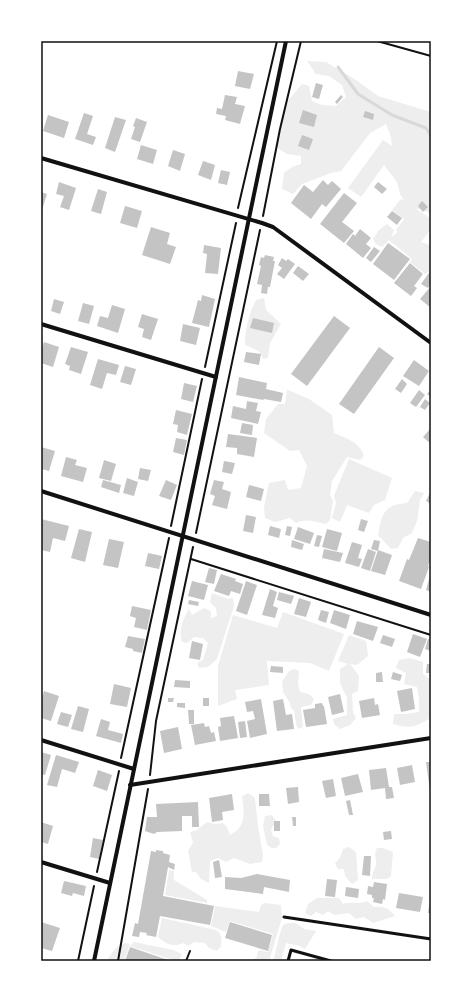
<svg xmlns="http://www.w3.org/2000/svg" width="472" height="1002" viewBox="0 0 472 1002" font-family="Commissioner,sans-serif">
<rect width="100%" height="100%" fill="#fff"/>
<g fill="#eee">
<path d="M 307,61 L 326,62 L 356,80 L 378,96 L 431,112 L 431,213 L 415,208 L 431,219 L 431,229 L 421,242 L 430,245 L 431,243 L 431,270 L 425,274 L 410,262 L 412,259 L 389,240 L 382,247 L 376,244 L 373,239 L 379,230 L 387,224 L 394,230 L 391,237 L 398,232 L 396,230 L 404,219 L 392,210 L 401,199 L 404,200 L 400,194 L 397,182 L 384,165 L 361,197 L 348,188 L 383,140 L 392,146 L 391,137 L 386,124 L 370,133 L 341,171 L 331,173 L 302,184 L 293,194 L 282,189 L 284,173 L 292,167 L 301,164 L 301,156 L 287,154 L 276,147 L 286,103 L 302,84 L 309,86 L 312,101 L 322,105 L 336,106 L 346,97 L 342,85 L 329,76 L 316,74 Z"/>
<path d="M 264,298 L 266,310 L 281,324 L 270,343 L 268,358 L 263,359 C 261,350 252,348 245,345 C 245,329 249,314 256,300 Z"/>
<path d="M 274,384 L 309,399 L 332,415 L 334,433 C 346,438 360,442 364,456 L 360,460 L 347,457 L 332,481 L 330,495 L 333,501 L 330,520 L 326,524 C 315,522 306,518 296,523 L 290,518 L 275,522 L 265,518 L 264,507 L 269,483 L 285,480 L 288,490 L 301,488 L 307,466 L 299,450 L 290,451 L 264,433 L 266,419 L 278,404 L 285,404 L 287,390 Z"/>
<path d="M 349,459 L 392,478 L 385,500 L 374,505 L 369,513 L 347,505 L 340,522 L 332,518 L 336,503 L 334,496 Z"/>
<path d="M 415,491 L 424,493 L 420,500 L 417,521 L 412,533 L 403,538 L 398,548 L 391,549 C 387,544 382,540 378,535 C 382,513 384,505 407,503 Z"/>
<path d="M 212,593 L 228,599 L 233,598 L 234,606 L 217,659 L 208,667 L 199,668 L 197,663 L 203,660 L 208,643 L 203,638 L 194,637 L 187,643 L 182,642 C 178,630 183,619 189,609 L 192,615 L 204,608 L 211,611 L 211,618 L 217,616 L 216,608 L 210,602 Z"/>
<path d="M 283,612 L 344,634 L 329,671 L 310,663 L 267,661 L 269,685 L 235,690 L 237,699 L 218,706 L 218,666 L 233,615 L 277,628 Z"/>
<path d="M 349,635 L 366,641 L 368,656 L 357,665 L 350,664 L 359,676 L 358,691 L 352,694 L 353,712 L 356,718 L 350,725 L 340,729 L 334,724 L 333,719 L 347,715 L 347,698 L 340,683 L 340,669 L 348,664 L 338,661 Z"/>
<path d="M 410,658 L 423,662 L 423,674 L 431,680 L 431,718 C 414,727 412,729 393,724 L 394,714 L 406,714 L 419,712 L 419,699 L 417,687 L 404,684 L 406,673 L 396,668 L 399,660 Z"/>
<path d="M 295,669 L 299,671 L 298,684 L 300,692 L 309,694 L 314,699 L 311,705 L 301,707 L 303,727 L 298,729 L 296,724 L 294,710 L 291,708 L 290,703 L 283,692 L 282,682 L 289,671 Z"/>
<path d="M 248,793 L 255,798 L 258,826 L 263,855 L 262,862 L 250,864 L 234,858 L 226,862 L 218,858 L 210,861 L 209,883 L 201,879 L 196,872 L 192,872 L 188,851 L 193,843 L 190,832 L 197,830 L 207,822 L 215,824 L 223,823 L 227,827 L 230,835 C 247,827 244,812 242,796 Z"/>
<path d="M 272,815 L 276,821 L 271,829 L 273,836 L 279,838 L 280,844 L 276,848 L 272,848 L 267,845 L 263,826 L 265,816 Z"/>
<path d="M 349,847 L 356,852 L 358,880 L 352,884 L 345,876 L 344,869 L 338,869 L 335,863 L 340,858 L 343,849 Z"/>
<path d="M 377,848 L 383,848 L 393,852 L 391,876 L 387,879 L 372,879 C 372,871 374,872 376,865 C 377,859 373,855 377,848 Z"/>
<path d="M 169,870 L 174,871 L 174,880 L 207,900 L 207,903 L 165,895 Z"/>
<path d="M 317,898 L 339,898 L 343,904 C 353,901 359,905 367,901 L 374,907 C 384,906 389,908 395,916 L 373,923 L 364,917 L 356,919 L 349,913 L 334,915 L 328,911 L 323,915 L 316,912 L 311,916 L 305,913 L 308,904 Z"/>
<path d="M 264,903 L 281,905 L 282,918 L 269,961 L 252,961 L 257,957 L 258,951 L 260,950 L 268,952 L 273,934 L 230,921 L 226,932 L 211,926 L 215,906 L 259,912 L 261,905 Z"/>
<path d="M 162,918 L 216,930 C 222,934 222,939 221,946 L 217,951 L 209,948 L 205,943 L 194,942 L 188,946 L 183,943 C 173,948 165,943 158,937 Z"/>
<path d="M 288,923 L 296,923 L 304,929 L 316,931 L 305,949 L 300,946 L 286,943 L 281,961 L 273,961 C 277,949 278,937 283,925 Z"/>
<path d="M 134,942 L 173,950 L 182,954 L 179,961 L 176,961 L 130,946 Z"/>
<path d="M 125,943 L 130,944 L 124,961 L 107,961 C 111,952 116,947 125,943 Z"/>
</g>
<g fill="none" stroke-linecap="round" stroke-linejoin="round">
<path stroke="#d9d9d9" stroke-width="3" d="M 338,67 L 358,94 L 392,115 L 426,128 L 431,136"/>
</g>
<g fill="#c4c4c4">
<path d="M 238,71 L 254,74 L 250,89 L 235,86 Z"/>
<path d="M 316,83 L 323,85 L 319,99 L 312,97 Z"/>
<path d="M 225,95 L 237,97 L 235,104 L 245,106 L 240,124 L 225,120 L 226,116 L 216,114 L 217,108 L 222,109 Z"/>
<path d="M 341,95 L 343,97 L 337,104 L 335,102 Z"/>
<path d="M 303,110 L 317,115 L 314,127 L 299,123 Z"/>
<path d="M 365,111 L 374,114 L 373,120 L 363,117 Z"/>
<path d="M 84,113 L 93,116 L 87,134 L 96,137 L 93,145 L 75,139 Z"/>
<path d="M 48,115 L 69,122 L 64,138 L 43,131 Z"/>
<path d="M 115,117 L 126,120 L 115,152 L 105,148 Z"/>
<path d="M 136,118 L 147,122 L 140,142 L 131,139 L 135,127 L 133,126 Z"/>
<path d="M 302,135 L 313,139 L 309,150 L 298,146 Z"/>
<path d="M 141,145 L 157,150 L 153,164 L 137,159 Z"/>
<path d="M 173,150 L 185,154 L 180,171 L 168,166 Z"/>
<path d="M 203,161 L 215,165 L 211,180 L 198,175 Z"/>
<path d="M 221,170 L 230,172 L 227,185 L 218,183 Z"/>
<path d="M 323,180 L 328,185 L 332,181 L 341,189 L 326,207 L 322,204 L 311,219 L 291,203 L 304,185 L 313,192 Z"/>
<path d="M 59,182 L 76,188 L 69,210 L 60,207 L 64,196 L 56,194 Z"/>
<path d="M 378,182 L 387,189 L 382,194 L 374,187 Z"/>
<path d="M 98,189 L 107,192 L 101,214 L 91,211 Z"/>
<path d="M 41,192 L 47,194 L 41,213 Z"/>
<path d="M 344,193 L 357,203 L 342,222 L 354,231 L 344,243 L 320,224 Z"/>
<path d="M 422,201 L 428,207 L 423,212 L 418,206 Z"/>
<path d="M 125,206 L 142,211 L 137,228 L 120,223 Z"/>
<path d="M 392,211 L 402,218 L 397,225 L 387,217 Z"/>
<path d="M 151,227 L 170,233 L 167,244 L 176,247 L 170,264 L 142,255 Z"/>
<path d="M 360,229 L 371,238 L 366,244 L 371,248 L 363,258 L 346,244 L 353,234 L 355,236 Z"/>
<path d="M 388,243 L 410,259 L 394,280 L 373,264 Z"/>
<path d="M 204,245 L 221,248 L 218,274 L 205,273 L 207,254 L 203,253 Z"/>
<path d="M 374,247 L 380,251 L 371,262 L 366,258 Z"/>
<path d="M 265,255 L 274,257 L 273,261 L 275,261 L 270,287 L 268,287 L 267,294 L 261,293 L 262,285 L 257,284 L 261,266 L 259,265 L 261,257 L 264,258 Z"/>
<path d="M 282,258 L 286,261 L 288,259 L 295,264 L 284,279 L 277,274 L 282,268 L 278,265 Z"/>
<path d="M 410,263 L 423,274 L 414,286 L 417,288 L 411,296 L 394,283 Z"/>
<path d="M 298,266 L 309,274 L 303,281 L 293,273 Z"/>
<path d="M 431,270 L 431,284 L 428,288 L 421,284 Z"/>
<path d="M 431,286 L 431,308 L 420,299 Z"/>
<path d="M 202,295 L 215,299 L 209,327 L 192,323 L 198,300 L 201,301 Z"/>
<path d="M 54,299 L 64,302 L 60,314 L 51,311 Z"/>
<path d="M 83,303 L 94,306 L 89,324 L 78,321 Z"/>
<path d="M 112,305 L 125,309 L 118,333 L 97,326 L 100,316 L 108,318 Z"/>
<path d="M 142,314 L 158,319 L 151,340 L 142,337 L 144,329 L 138,327 Z"/>
<path d="M 334,316 L 350,328 L 307,386 L 291,374 Z"/>
<path d="M 253,318 L 274,323 L 272,333 L 250,328 Z"/>
<path d="M 183,324 L 200,328 L 196,345 L 180,341 Z"/>
<path d="M 44,342 L 59,347 L 53,367 L 41,363 L 41,351 Z"/>
<path d="M 71,347 L 88,352 L 81,374 L 69,370 L 70,366 L 65,364 Z"/>
<path d="M 379,347 L 394,358 L 354,414 L 339,404 Z"/>
<path d="M 246,352 L 261,354 L 259,365 L 244,362 Z"/>
<path d="M 98,359 L 119,365 L 116,375 L 107,373 L 102,389 L 90,385 Z"/>
<path d="M 414,360 L 429,371 L 419,386 L 403,376 Z"/>
<path d="M 125,366 L 136,369 L 131,385 L 120,382 Z"/>
<path d="M 239,377 L 267,383 L 266,389 L 283,393 L 281,402 L 264,399 L 263,400 L 236,395 Z"/>
<path d="M 402,379 L 407,384 L 401,393 L 395,389 Z"/>
<path d="M 184,383 L 197,386 L 193,402 L 181,399 Z"/>
<path d="M 431,389 L 431,397 L 427,394 Z"/>
<path d="M 419,390 L 425,395 L 416,407 L 410,403 Z"/>
<path d="M 425,399 L 430,403 L 425,410 L 420,407 Z"/>
<path d="M 247,401 L 258,403 L 256,411 L 261,412 L 258,424 L 231,418 L 233,406 L 246,409 Z"/>
<path d="M 176,410 L 192,414 L 187,435 L 177,432 L 178,425 L 173,424 Z"/>
<path d="M 242,423 L 253,425 L 252,435 L 240,433 Z"/>
<path d="M 431,428 L 431,444 L 423,437 Z"/>
<path d="M 228,434 L 257,438 L 254,457 L 237,454 L 237,448 L 226,447 Z"/>
<path d="M 176,438 L 187,440 L 184,455 L 173,452 Z"/>
<path d="M 41,447 L 55,451 L 49,471 L 41,469 Z"/>
<path d="M 66,457 L 77,460 L 75,465 L 87,468 L 83,482 L 61,476 Z"/>
<path d="M 104,460 L 116,464 L 111,481 L 99,478 Z"/>
<path d="M 224,461 L 235,463 L 232,474 L 222,472 Z"/>
<path d="M 140,468 L 151,470 L 148,481 L 138,479 Z"/>
<path d="M 127,478 L 138,482 L 134,496 L 123,493 Z"/>
<path d="M 103,480 L 121,485 L 119,493 L 101,487 Z"/>
<path d="M 166,480 L 177,485 L 171,500 L 159,496 Z"/>
<path d="M 214,480 L 224,482 L 222,489 L 231,492 L 227,509 L 212,505 L 215,496 L 210,494 Z"/>
<path d="M 249,485 L 264,489 L 261,501 L 246,497 Z"/>
<path d="M 431,491 L 431,504 L 426,501 Z"/>
<path d="M 246,515 L 256,517 L 253,533 L 243,531 Z"/>
<path d="M 41,519 L 69,526 L 65,541 L 53,538 L 50,552 L 41,550 Z"/>
<path d="M 361,519 L 368,521 L 364,532 L 358,530 Z"/>
<path d="M 270,526 L 281,529 L 279,538 L 268,535 Z"/>
<path d="M 287,526 L 292,527 L 290,536 L 285,535 Z"/>
<path d="M 298,527 L 314,533 L 310,544 L 294,539 Z"/>
<path d="M 79,529 L 92,532 L 85,562 L 71,558 Z"/>
<path d="M 327,529 L 342,533 L 337,551 L 322,547 Z"/>
<path d="M 317,535 L 322,536 L 319,547 L 314,546 Z"/>
<path d="M 418,538 L 431,542 L 431,557 L 428,566 L 429,567 L 421,589 L 399,581 L 407,559 L 409,560 Z"/>
<path d="M 109,539 L 124,542 L 118,568 L 103,565 Z"/>
<path d="M 292,540 L 304,544 L 302,550 L 291,547 Z"/>
<path d="M 374,540 L 380,541 L 378,551 L 371,549 Z"/>
<path d="M 352,542 L 362,545 L 358,558 L 362,559 L 359,567 L 345,563 Z"/>
<path d="M 324,549 L 343,553 L 340,562 L 322,558 Z"/>
<path d="M 368,549 L 376,552 L 370,571 L 361,568 Z"/>
<path d="M 378,550 L 392,555 L 385,575 L 371,571 Z"/>
<path d="M 148,553 L 162,556 L 159,569 L 145,566 Z"/>
<path d="M 209,568 L 217,570 L 214,584 L 205,582 Z"/>
<path d="M 221,574 L 236,579 L 235,581 L 243,584 L 240,594 L 231,591 L 229,596 L 214,591 Z"/>
<path d="M 430,576 L 431,576 L 431,592 L 426,590 Z"/>
<path d="M 192,581 L 208,585 L 204,600 L 188,596 Z"/>
<path d="M 246,581 L 257,585 L 247,615 L 236,611 Z"/>
<path d="M 270,589 L 277,592 L 273,606 L 278,608 L 275,618 L 262,615 Z"/>
<path d="M 279,592 L 294,596 L 291,604 L 277,600 Z"/>
<path d="M 299,598 L 311,602 L 306,617 L 294,614 Z"/>
<path d="M 189,600 L 199,602 L 198,606 L 188,604 Z"/>
<path d="M 132,606 L 151,610 L 147,630 L 134,627 L 136,618 L 130,616 Z"/>
<path d="M 321,610 L 329,612 L 326,623 L 318,620 Z"/>
<path d="M 334,610 L 350,615 L 346,629 L 330,623 Z"/>
<path d="M 357,621 L 378,627 L 373,641 L 353,634 Z"/>
<path d="M 413,634 L 427,639 L 420,657 L 407,652 Z"/>
<path d="M 383,635 L 395,639 L 392,647 L 380,643 Z"/>
<path d="M 128,636 L 145,639 L 142,653 L 133,651 L 133,649 L 125,647 Z"/>
<path d="M 428,639 L 431,640 L 431,651 L 425,649 Z"/>
<path d="M 192,641 L 203,644 L 200,660 L 189,658 Z"/>
<path d="M 427,664 L 431,664 L 431,673 L 426,673 Z"/>
<path d="M 271,666 L 283,667 L 283,673 L 270,672 Z"/>
<path d="M 382,672 L 383,682 L 376,682 L 376,673 Z"/>
<path d="M 393,672 L 402,675 L 400,681 L 391,679 Z"/>
<path d="M 175,680 L 190,681 L 190,688 L 174,687 Z"/>
<path d="M 114,684 L 131,688 L 127,707 L 110,704 Z"/>
<path d="M 412,688 L 415,709 L 401,712 L 397,691 Z"/>
<path d="M 44,691 L 59,696 L 51,721 L 41,718 L 41,702 Z"/>
<path d="M 340,694 L 344,712 L 332,715 L 328,697 Z"/>
<path d="M 168,698 L 174,698 L 173,702 L 168,702 Z"/>
<rect x="203" y="698" width="6" height="8"/>
<path d="M 374,698 L 375,705 L 378,704 L 380,715 L 362,718 L 359,701 Z"/>
<path d="M 261,699 L 267,734 L 250,738 L 247,721 L 255,719 L 253,711 L 247,712 L 245,702 Z"/>
<path d="M 283,699 L 286,715 L 292,714 L 294,729 L 277,731 L 273,701 Z"/>
<path d="M 177,703 L 185,703 L 185,708 L 177,707 Z"/>
<path d="M 322,703 L 323,706 L 324,706 L 327,724 L 306,727 L 303,710 L 315,708 L 315,704 Z"/>
<path d="M 78,706 L 89,709 L 83,732 L 71,729 Z"/>
<path d="M 188,710 L 194,710 L 194,724 L 189,724 Z"/>
<path d="M 61,712 L 72,715 L 68,727 L 57,724 Z"/>
<path d="M 234,716 L 238,738 L 220,741 L 218,727 L 221,726 L 220,718 Z"/>
<path d="M 101,719 L 110,722 L 108,730 L 123,734 L 121,743 L 96,736 Z"/>
<path d="M 245,721 L 247,737 L 240,738 L 238,722 Z"/>
<path d="M 204,723 L 205,727 L 209,726 L 211,733 L 214,732 L 216,741 L 195,745 L 191,725 Z"/>
<path d="M 178,727 L 182,749 L 164,753 L 160,731 Z"/>
<path d="M 41,752 L 51,755 L 45,775 L 41,774 Z"/>
<path d="M 56,755 L 79,762 L 75,773 L 62,769 L 57,787 L 47,785 Z"/>
<path d="M 426,762 L 431,762 L 431,791 L 430,791 Z"/>
<path d="M 412,765 L 415,782 L 400,785 L 397,768 Z"/>
<path d="M 386,768 L 389,787 L 392,787 L 394,798 L 386,799 L 385,788 L 371,790 L 369,770 Z"/>
<path d="M 98,770 L 112,775 L 107,791 L 93,786 Z"/>
<path d="M 358,774 L 363,792 L 345,796 L 341,778 Z"/>
<path d="M 333,779 L 336,796 L 326,798 L 322,781 Z"/>
<path d="M 298,787 L 299,802 L 288,804 L 286,788 Z"/>
<path d="M 232,794 L 234,810 L 222,812 L 223,820 L 212,822 L 209,798 Z"/>
<path d="M 259,794 L 269,794 L 270,806 L 259,806 Z"/>
<path d="M 350,800 L 353,815 L 349,815 L 346,801 Z"/>
<path d="M 198,802 L 199,827 L 192,827 L 192,816 L 182,816 L 182,831 L 157,832 L 154,834 L 145,831 L 147,817 L 157,817 L 156,804 Z"/>
<path d="M 292,817 L 296,817 L 296,826 L 293,826 Z"/>
<rect x="274" y="821" width="6" height="10"/>
<path d="M 41,822 L 53,826 L 48,844 L 41,842 Z"/>
<path d="M 391,831 L 392,839 L 384,840 L 383,832 Z"/>
<path d="M 93,838 L 103,840 L 99,859 L 90,857 Z"/>
<path d="M 156,850 L 163,851 L 163,853 L 170,855 L 169,862 L 175,864 L 174,870 L 168,867 L 163,896 L 214,906 L 210,925 L 160,916 L 156,937 L 146,935 L 147,933 L 140,932 L 139,937 L 132,936 L 135,923 L 138,924 L 151,851 L 156,852 Z"/>
<path d="M 364,856 L 371,856 L 370,876 L 362,875 Z"/>
<path d="M 219,860 L 222,877 L 215,878 L 213,862 Z"/>
<path d="M 257,874 L 290,880 L 289,892 L 264,887 L 263,894 L 225,889 L 225,877 L 241,878 Z"/>
<path d="M 327,879 L 337,880 L 335,897 L 325,896 Z"/>
<path d="M 64,881 L 86,886 L 84,896 L 73,893 L 72,896 L 61,893 Z"/>
<path d="M 374,882 L 387,884 L 385,900 L 383,899 L 382,904 L 373,902 L 374,898 L 372,898 L 372,895 L 367,894 L 368,886 L 373,887 Z"/>
<path d="M 346,887 L 359,889 L 358,898 L 345,896 Z"/>
<path d="M 399,893 L 423,897 L 420,912 L 396,908 Z"/>
<path d="M 430,900 L 431,900 L 431,913 L 428,913 Z"/>
<path d="M 41,922 L 60,928 L 52,951 L 41,948 Z"/>
<path d="M 230,922 L 272,935 L 268,951 L 225,938 Z"/>
<path d="M 130,947 L 171,961 L 125,961 Z"/>
</g>
<g fill="none" stroke-linecap="round" stroke-linejoin="round">
<g stroke="#111" stroke-width="2">
<path d="M 377,41 L 431,56"/>
<path d="M 238,208 L 277,41"/>
<path d="M 263,216 L 280,129 L 301,41"/>
<path d="M 205,367 L 236,223"/>
<path d="M 171,526 L 202,379"/>
<path d="M 196,533 L 260,230"/>
<path d="M 191,559 L 431,635"/>
<path d="M 121,758 L 169,538"/>
<path d="M 150,775 L 156,721 L 193,547"/>
<path d="M 97,872 L 119,771"/>
<path d="M 78,961 L 94,886"/>
<path d="M 118,961 L 148,789"/>
<path d="M 186,961 L 190,951"/>
</g>
<g stroke="#111" stroke-width="3">
<path d="M 284,917 L 431,939"/>
<path d="M 288,961 L 291,950 L 331,961"/>
</g>
<g stroke="#111" stroke-width="4">
<path d="M 41,158 L 262,223 L 273,227 L 431,343"/>
<path d="M 41,324 L 216,377"/>
<path d="M 41,491 L 431,615"/>
<path d="M 41,740 L 134,769"/>
<path d="M 130,785 L 431,738"/>
<path d="M 41,862 L 110,883"/>
<path d="M 94,961 L 286,41"/>
</g>
</g>
<rect width="472" height="1002" fill="none" stroke="#ffffff" stroke-width="84"/>
<rect x="42" y="42" width="388" height="918" fill="none" stroke="#111" stroke-width="1.5"/>
</svg>
